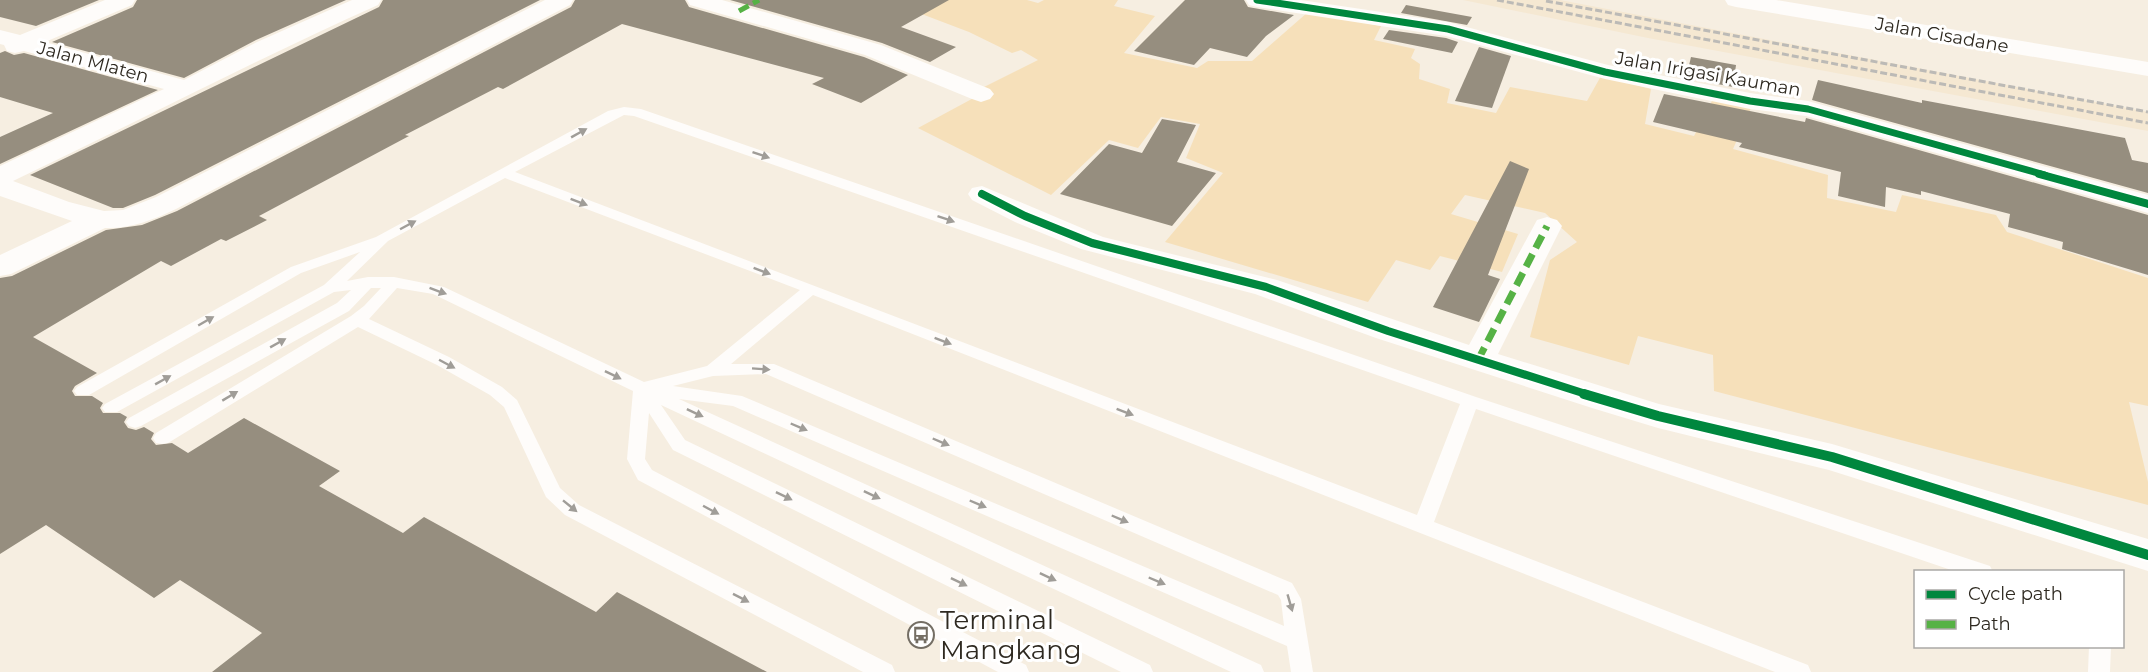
<svg xmlns="http://www.w3.org/2000/svg" width="2148" height="672" viewBox="0 0 2148 672" font-family="Montserrat,sans-serif">
<rect width="100%" height="100%" fill="#f6eee1"/>
<path fill="#f5e8d2" d="M 1463,0 L 1560,0 L 2148,112 L 2148,131 L 1648,38 Z"/>
<path fill="#f6e0ba" d="M 934,0 L 1027,0 L 1038,3 L 1044,0 L 1118,0 L 1114,6 L 1155,16 L 1124,53 L 1197,68 L 1208,61 L 1252,61 L 1308,12 L 1381,26 L 1374,40 L 1415,49 L 1411,58 L 1420,64 L 1419,79 L 1450,89 L 1447,103 L 1496,113 L 1510,87 L 1587,101 L 1601,76 L 1651,89 L 1645,124 L 1694,136 L 1713,99 L 1751,108 L 1733,149 L 1828,175 L 1827,198 L 1896,212 L 1902,195 L 1996,215 L 2007,232 L 2148,278 L 2148,406 L 2129,402 L 2148,482 L 2148,505 L 1714,391 L 1713,355 L 1638,336 L 1629,365 L 1530,337 L 1550,260 L 1577,242 L 1545,213 L 1465,195 L 1451,214 L 1518,234 L 1502,272 L 1440,256 L 1430,270 L 1396,260 L 1368,302 L 1165,242 L 1223,173 L 1186,158 L 1200,124 L 1161,117 L 1138,148 L 1109,140 L 1051,195 L 918,128 L 981,94 L 982,88 L 1038,60 L 1021,50 L 1012,53 L 969,32 L 919,13 Z"/>
<g fill="#968e7f">
<path d="M 0,0 L 99,0 L 36,26 L 0,17 Z"/>
<path d="M 137,0 L 346,0 L 256,40 L 184,78 L 52,42 L 133,7 Z"/>
<path d="M 383,0 L 540,0 L 155,195 L 123,208 L 113,208 L 30,175 L 379,7 Z"/>
<path d="M 575,0 L 685,0 L 689,7 L 864,57 L 908,75 L 861,103 L 812,84 L 824,78 L 622,24 L 503,89 L 498,87 L 405,135 L 409,136 L 259,216 L 267,220 L 226,241 L 221,239 L 171,266 L 161,261 L 33,337 L 97,373 L 75,386 L 72,391 L 75,396 L 92,396 L 103,403 L 100,408 L 103,413 L 120,413 L 127,417 L 124,422 L 128,428 L 136,430 L 144,427 L 154,433 L 151,439 L 156,445 L 172,443 L 188,453 L 244,418 L 340,471 L 319,486 L 403,533 L 424,517 L 596,612 L 617,592 L 767,672 L 212,672 L 262,633 L 180,580 L 154,598 L 46,525 L 0,554 L 0,278 L 12,276 L 106,230 L 142,225 L 177,211 L 571,7 Z"/>
<path d="M 730,0 L 949,0 L 901,27 L 956,47 L 930,62 L 882,43 Z"/>
<path d="M 1185,0 L 1244,0 L 1248,7 L 1294,15 L 1266,36 L 1247,57 L 1210,48 L 1194,65 L 1134,51 Z"/>
<path d="M 1406,5 L 1472,17 L 1467,25 L 1401,13 Z"/>
<path d="M 1389,30 L 1446,38 L 1458,42 L 1452,53 L 1383,39 Z"/>
<path d="M 1479,47 L 1511,56 L 1492,108 L 1455,101 Z"/>
<path d="M 5,51 L 14,55 L 24,53 L 158,90 L 0,164 L 0,137 L 53,113 L 0,97 L 0,53 Z"/>
<path d="M 1691,57 L 1736,65 L 1733,87 L 1686,78 Z"/>
<path d="M 1818,80 L 1922,103 L 1922,100 L 2125,138 L 2132,160 L 2148,163 L 2148,193 L 1812,100 Z"/>
<path d="M 1664,94 L 1805,122 L 1806,118 L 2148,215 L 2148,275 L 2062,249 L 2063,242 L 2008,227 L 2010,214 L 1921,191 L 1921,195 L 1886,187 L 1885,207 L 1838,196 L 1841,172 L 1739,147 L 1742,143 L 1653,122 Z"/>
<path d="M 1162,119 L 1196,125 L 1177,162 L 1216,173 L 1172,226 L 1060,194 L 1109,144 L 1142,153 Z"/>
<path d="M 1510,161 L 1529,169 L 1488,275 L 1500,279 L 1484,312 L 1479,322 L 1433,307 Z"/>
</g>
<g fill="none" stroke-linecap="round" stroke-linejoin="round">
<g fill="#fefcfa" fill-rule="evenodd">
<path d="M 624,107 L 641,109 L 1476,397 L 1990,566 L 1993,572 L 1957,572 L 1476,409 L 1434,522 L 1808,665 L 1811,672 L 1775,672 L 813,295 L 731,364 L 774,364 L 1292,583 L 1301,599 L 1313,672 L 1291,672 L 1287,646 L 733,406 L 679,399 L 1261,665 L 1264,672 L 1231,672 L 661,405 L 685,440 L 1150,665 L 1153,672 L 1121,672 L 673,450 L 649,413 L 645,459 L 652,470 L 1026,665 L 1029,672 L 998,672 L 638,480 L 627,459 L 633,391 L 433,294 L 397,288 L 369,319 L 449,357 L 502,387 L 517,400 L 560,488 L 579,505 L 892,665 L 895,672 L 863,672 L 565,515 L 546,497 L 504,407 L 490,395 L 437,365 L 358,327 L 168,443 L 162,444 L 156,443 L 153,438 L 156,433 L 351,316 L 364,306 L 381,288 L 371,288 L 349,311 L 141,426 L 135,428 L 129,426 L 126,422 L 129,418 L 337,303 L 351,290 L 334,292 L 117,412 L 105,412 L 102,408 L 105,404 L 324,285 L 360,252 L 301,273 L 89,395 L 77,395 L 74,391 L 77,387 L 291,267 L 376,237 L 608,111 ZM 624,115 L 634,116 L 1460,404 L 1417,515 L 515,172 ZM 505,178 L 800,290 L 707,366 L 644,382 L 444,287 L 394,277 L 368,277 L 347,281 L 388,241 ZM 766,374 L 1278,595 L 1281,600 L 1284,626 L 742,396 L 673,386 L 713,376 Z"/>
<path d="M 2089,646 L 2111,646 L 2110,672 L 2088,672 Z"/>
</g>
<g fill="#fefcfa" fill-rule="evenodd">
<path d="M 105,0 L 135,0 L 132,5 L 45,42 L 184,80 L 257,42 L 352,0 L 381,0 L 378,5 C 255,60 135,123 13,181 L 69,202 L 104,211 L 123,210 L 156,197 L 545,0 L 573,0 L 570,5 L 176,209 C 153,220 130,229 105,228 L 11,274 L 0,276 L 0,255 L 72,221 L 0,196 L 0,166 L 164,89 L 24,51 L 15,53 L 7,51 L 4,45 L 0,44 L 0,30 L 20,35 Z"/>
<path d="M 687,0 L 722,0 L 881,45 L 990,89 L 994,94 L 990,99 L 981,102 L 972,99 L 865,55 L 690,5 Z"/>
<path d="M 1246,0 L 1301,0 L 1448,22 L 1608,65 L 1750,93 L 1808,101 L 2148,195 L 2148,213 L 1806,116 L 1750,109 L 1605,79 L 1446,36 L 1257,7 L 1249,5 Z"/>
<path d="M 1725,0 L 1776,0 L 2148,62 L 2148,76 L 1736,7 L 1728,5 Z"/>
<path d="M 982,186 L 1103,237 L 1277,280 L 1469,345 L 1537,220 L 1547,217 L 1557,220 L 1562,226 L 1498,354 L 1659,404 L 1832,444 L 2148,539 L 2148,571 L 1829,470 L 1658,428 L 1592,408 L 1376,338 L 1255,294 L 1081,249 L 1015,222 L 972,200 L 968,194 L 972,188 Z"/>
</g>
<g stroke="#bcbab6" stroke-width="3" stroke-dasharray="7 3" stroke-linecap="butt">
<path d="M 1497,0 L 2148,123"/>
<path d="M 1546,1 L 2148,112"/>
</g>
<path stroke="#56b245" stroke-width="5" stroke-dasharray="11 5" stroke-linecap="butt" d="M 739,11 L 759,0"/>
<path stroke="#56b245" stroke-width="7" stroke-dasharray="14 7" stroke-linecap="butt" d="M 1478,360 L 1547,226"/>
<defs>
<path id="cycleway-far2" d="M 1257,0 L 1448,29 L 1605,72 L 1750,101 L 1808,109 L 2045,175"/>
<g id="cycleway-far1">
<path d="M 2039,174 L 2148,204"/>
<path d="M 982,194 L 1025,216 L 1092,243 L 1266,287 L 1388,331 L 1589,395"/>
</g>
<path id="cycleway" d="M 1584,394 L 1658,416 L 1832,457 L 2148,555"/>
</defs>
<use href="#cycleway-far2" stroke="#fff" stroke-width="10"/>
<use href="#cycleway-far1" stroke="#fff" stroke-width="12"/>
<use href="#cycleway" stroke="#fff" stroke-width="14"/>
<use href="#cycleway-far2" stroke="#00873e" stroke-width="7"/>
<use href="#cycleway-far1" stroke="#00873e" stroke-width="8"/>
<use href="#cycleway" stroke="#00873e" stroke-width="10"/>
</g>
<defs><path id="oneway-solid" d="M-6-.8H1V-3.2L6.5 0L1 3.2V.8H-6Z" transform="scale(1.5)"/></defs>
<g fill="#a09d98">
<use href="#oneway-solid" transform="translate(579 133) rotate(-29)"/>
<use href="#oneway-solid" transform="translate(761 155) rotate(19)"/>
<use href="#oneway-solid" transform="translate(579 202) rotate(21)"/>
<use href="#oneway-solid" transform="translate(946 219) rotate(19)"/>
<use href="#oneway-solid" transform="translate(408 225) rotate(-28)"/>
<use href="#oneway-solid" transform="translate(762 271) rotate(21)"/>
<use href="#oneway-solid" transform="translate(438 291) rotate(20)"/>
<use href="#oneway-solid" transform="translate(206 321) rotate(-30)"/>
<use href="#oneway-solid" transform="translate(943 341) rotate(21)"/>
<use href="#oneway-solid" transform="translate(278 343) rotate(-29)"/>
<use href="#oneway-solid" transform="translate(447 364) rotate(28)"/>
<use href="#oneway-solid" transform="translate(761 369) rotate(4)"/>
<use href="#oneway-solid" transform="translate(613 375) rotate(26)"/>
<use href="#oneway-solid" transform="translate(163 380) rotate(-29)"/>
<use href="#oneway-solid" transform="translate(230 396) rotate(-31)"/>
<use href="#oneway-solid" transform="translate(1125 412) rotate(21)"/>
<use href="#oneway-solid" transform="translate(695 413) rotate(25)"/>
<use href="#oneway-solid" transform="translate(799 427) rotate(23)"/>
<use href="#oneway-solid" transform="translate(941 442) rotate(23)"/>
<use href="#oneway-solid" transform="translate(872 495) rotate(25)"/>
<use href="#oneway-solid" transform="translate(784 496) rotate(26)"/>
<use href="#oneway-solid" transform="translate(978 504) rotate(23)"/>
<use href="#oneway-solid" transform="translate(570 506) rotate(39)"/>
<use href="#oneway-solid" transform="translate(711 510) rotate(28)"/>
<use href="#oneway-solid" transform="translate(1120 519) rotate(23)"/>
<use href="#oneway-solid" transform="translate(1048 577) rotate(25)"/>
<use href="#oneway-solid" transform="translate(1157 581) rotate(23)"/>
<use href="#oneway-solid" transform="translate(959 582) rotate(26)"/>
<use href="#oneway-solid" transform="translate(741 598) rotate(27)"/>
<use href="#oneway-solid" transform="translate(1290 603) rotate(74)"/>
</g>
<defs>
<symbol id="bus-ring" viewBox="-11 -11 22 22"><circle r="9.5" fill="#fff" stroke="#746e64" stroke-width="1.5"/><path d="M-5-6H5V4H4V6H2V4H-2V6H-4V4H-5ZM-3.5-4V0h7V-4ZM-3.5 1.2v1.5H-2V1.2ZM2 1.2v1.5H3.5V1.2Z" fill="#746e64"/></symbol>
</defs>
<g fill-rule="evenodd">
<use href="#bus-ring" x="906" y="620" width="30" height="30"/>
</g>
<g text-anchor="middle" dominant-baseline="central" stroke-width="6" stroke-linejoin="round" paint-order="stroke">
<g font-size="18" fill="#2e2920" stroke="#fff">
<text transform="translate(1942 35) rotate(10)">Jalan Cisadane</text>
<text transform="translate(93 62) rotate(15)">Jalan Mlaten</text>
<text transform="translate(1708 74) rotate(10)">Jalan Irigasi Kauman</text>
</g>
<g font-size="26" fill="#2e2920" stroke="#fff" text-anchor="start">
<text x="940" y="620">Terminal<tspan x="940" dy="30">Mangkang</tspan></text>
</g>
</g>
<rect x="1914" y="570" width="210" height="78" fill="#ffffff" stroke="#aba9a6" stroke-width="1.5"/>
<rect x="1926" y="590" width="30" height="9" fill="#00873e" stroke="#aba9a6" stroke-width="1.5"/>
<text x="1968" y="600" font-size="18" fill="#2e2920">Cycle path</text>
<rect x="1926" y="620" width="30" height="9" fill="#56b245" stroke="#aba9a6" stroke-width="1.5"/>
<text x="1968" y="630" font-size="18" fill="#2e2920">Path</text>
</svg>
